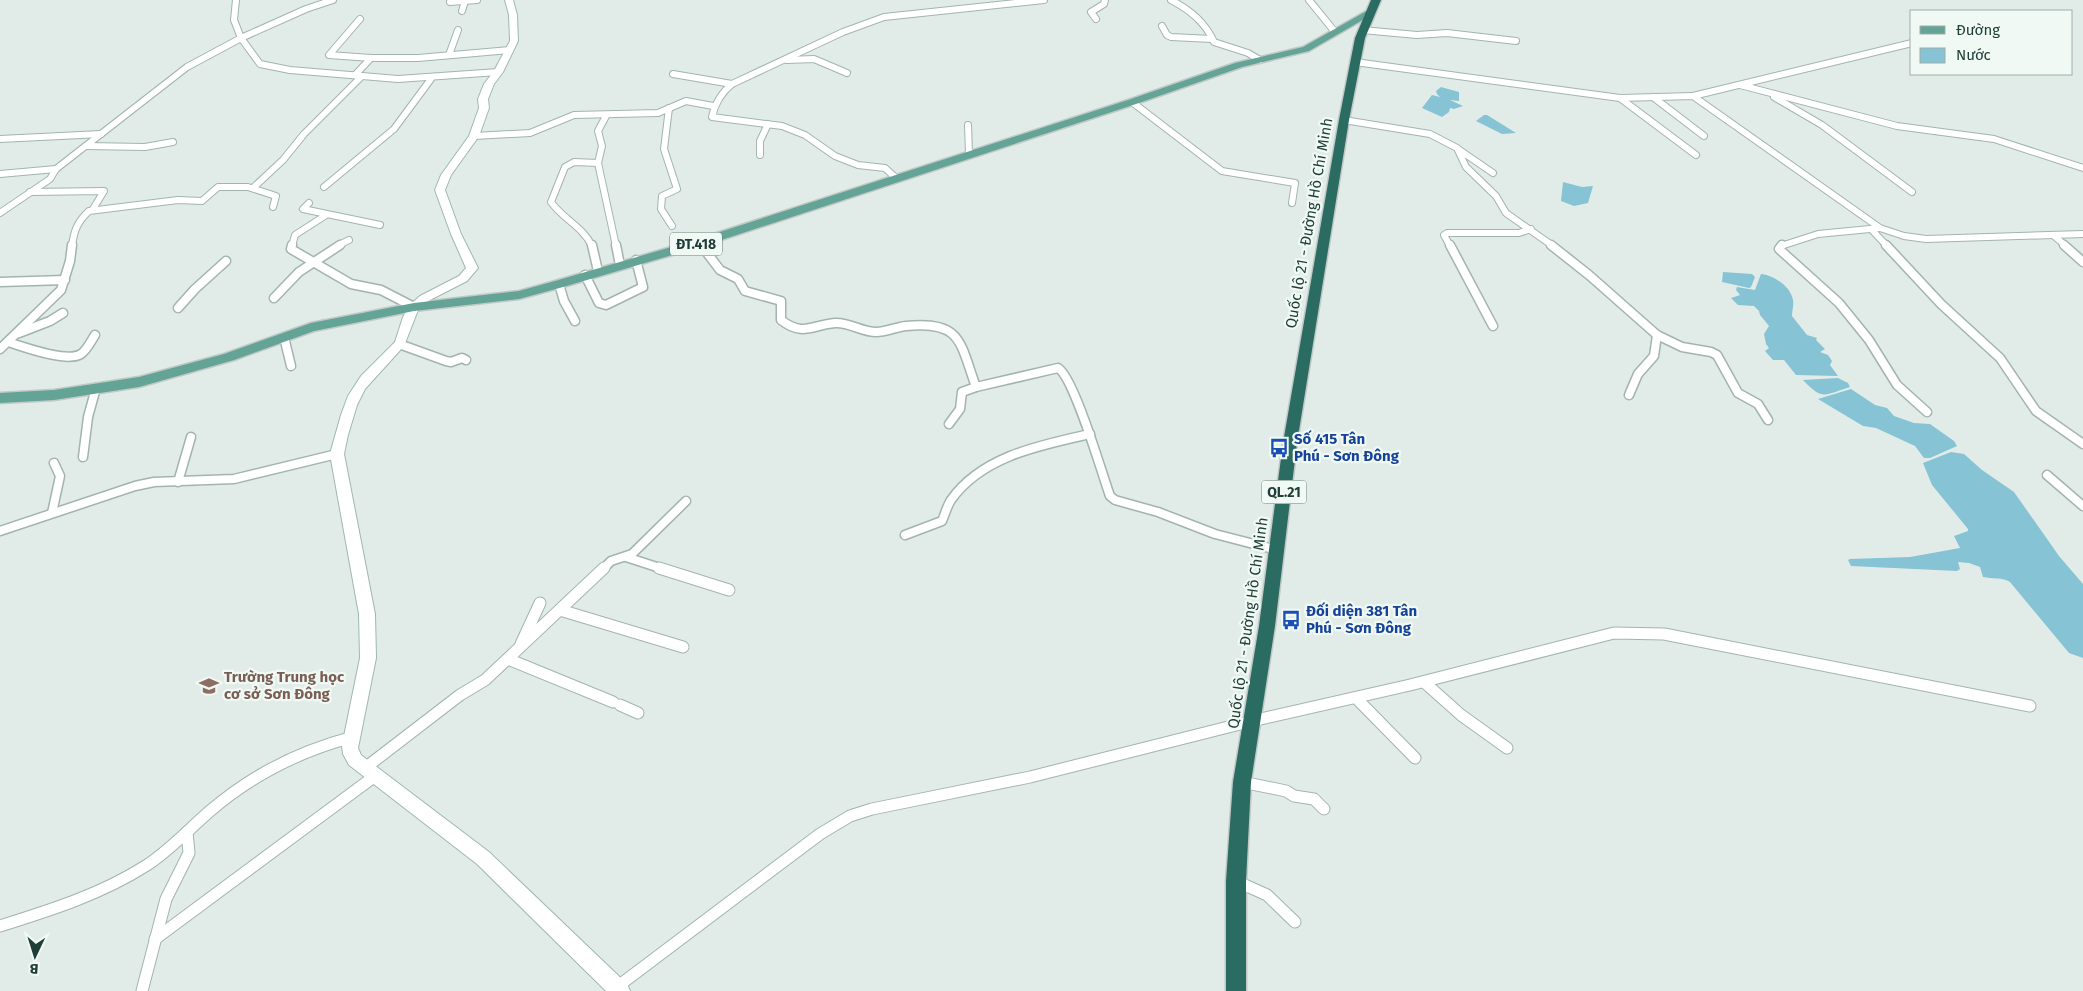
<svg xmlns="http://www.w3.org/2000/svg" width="2083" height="991" viewBox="0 0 2083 991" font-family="'Fira Sans',sans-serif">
<rect width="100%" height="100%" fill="#e1ece8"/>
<g fill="#86c3d4">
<path d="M 1441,87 L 1459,92 L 1459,101 L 1450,100 L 1463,106 L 1454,109 L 1450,108 L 1449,112 L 1442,117 L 1422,108 L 1432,95 L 1440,97 L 1437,94 L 1436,91 Z"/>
<path d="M 1484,115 L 1487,115 L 1516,133 L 1502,134 L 1476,121 Z"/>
<path d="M 1563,182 L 1582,187 L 1593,186 L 1588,203 L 1574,206 L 1561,201 Z"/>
<path d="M 1723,272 L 1752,274 L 1755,277 L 1751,287 L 1749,288 L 1722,282 Z"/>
<path d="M 1761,274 C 1774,275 1791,287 1793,300 C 1794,305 1792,311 1792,316 L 1807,335 L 1817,338 L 1816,340 L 1825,349 L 1820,352 L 1828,355 L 1832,361 L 1830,365 L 1838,376 L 1796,375 L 1784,360 L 1773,360 L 1765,351 L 1769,348 L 1766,344 L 1764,334 L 1769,326 L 1760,315 L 1759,311 L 1754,306 L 1738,305 L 1731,298 L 1740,295 L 1736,290 L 1737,287 L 1755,290 Z"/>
<path d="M 1838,378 L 1848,383 L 1850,387 C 1824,395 1823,401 1803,380 Z"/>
<path d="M 1851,389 L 1875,405 L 1887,408 L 1894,416 L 1914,423 L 1930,424 L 1954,441 L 1957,446 L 1930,458 L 1924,458 L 1915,446 L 1876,428 L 1863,426 L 1818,399 Z"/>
<path d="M 1951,452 L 1964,454 L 1982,470 L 2014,492 L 2059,556 L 2083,584 L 2083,658 L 2069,653 L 2010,582 C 2003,577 1992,579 1983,577 L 1980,567 L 1969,563 L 1958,562 L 1960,569 L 1957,571 L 1851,566 L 1848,560 L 1850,559 L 1910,557 L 1960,548 L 1954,536 L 1968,531 L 1968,529 L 1932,485 L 1923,463 Z"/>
</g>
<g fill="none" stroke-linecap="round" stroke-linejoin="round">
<defs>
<g id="street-far2">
<path d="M 236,0 L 234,20 L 241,38 L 260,64 L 290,70 L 398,79 L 498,72"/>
<path d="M 1171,0 C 1190,10 1205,22 1214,42 L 1248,53 L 1260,60"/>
<path d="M 1309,0 L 1335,32"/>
<path d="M 450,2 L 477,0"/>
<path d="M 462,11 L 465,1"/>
<path d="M 360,19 L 329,55 L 371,58 L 418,58 L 510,50"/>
<path d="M 1096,19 L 1091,12 L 1104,4 L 1105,0"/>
<path d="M 1162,26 L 1167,35 L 1171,37 L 1212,39"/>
<path d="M 1362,30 L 1417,35 L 1447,33 L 1516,41"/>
<path d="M 449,55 L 458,30"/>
<path d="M 787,60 L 814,59 L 847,73"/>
<path d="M 1355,62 L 1620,98 L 1693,96 L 1880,228 L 1818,234 L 1781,246"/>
<path d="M 673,74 L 732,84"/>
<path d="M 355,75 L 371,58"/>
<path d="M 1740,85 L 1897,126 L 1994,139 L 2083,168"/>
<path d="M 1693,96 L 1912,43"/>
<path d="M 1653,97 L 1704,136"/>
<path d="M 1774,97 L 1822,125 L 1912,192"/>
<path d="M 1620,98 L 1696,155"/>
<path d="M 1132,102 L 1222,171 L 1295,183 L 1292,203"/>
<path d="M 669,108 L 664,149 L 677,189 L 662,196 L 661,209 L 672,226"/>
<path d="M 1344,120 L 1430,134 L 1457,148 L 1466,167 L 1496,196 L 1506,213 L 1553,246"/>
<path d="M 968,125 L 969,154"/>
<path d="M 474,136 L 530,133 L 574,115 L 658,113 L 686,101 L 713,106"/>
<path d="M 0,139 L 101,134"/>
<path d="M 86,146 L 145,147 L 173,142"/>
<path d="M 1458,149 L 1493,173"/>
<path d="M 760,155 L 760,141 L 768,124"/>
<path d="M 598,163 L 602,146 L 598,131 L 606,116"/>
<path d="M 0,174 L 56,169"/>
<path d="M 896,178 L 885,168 L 858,165 L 835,156 L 805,135 L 782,126 L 712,117 C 715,103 721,93 732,84 L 843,32 L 884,17 L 1044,0"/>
<path d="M 324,187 L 394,129 L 431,79"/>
<path d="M 253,188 L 283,160 L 304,134 L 361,77"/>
<path d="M 30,192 L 104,191 L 93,209"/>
<path d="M 309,203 L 303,209 L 380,225"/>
<path d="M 0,213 L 50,179 L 56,169 L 187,67 L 241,38 L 306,9 L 333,0"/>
<path d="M 1880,228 L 1904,236 L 1926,239 L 2083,234"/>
<path d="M 1871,229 L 1887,246"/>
<path d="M 2053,235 L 2066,246"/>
<path d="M 699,243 L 702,246"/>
<path d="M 72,246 C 74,231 77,222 89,211 L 178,200 L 202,201 L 218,187 L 248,187 L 276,196 L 273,207"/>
<path d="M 292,246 L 295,235 L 326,215"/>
<path d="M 337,246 L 349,240"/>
<path d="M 592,246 C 583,227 563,219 551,202 L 565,167 L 574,162 L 598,163 L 616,246"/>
<path d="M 1450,246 L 1444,235 L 1447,233 L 1519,233 L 1531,229"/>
</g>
<g id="street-far1">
<path d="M 292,245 L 291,249 L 351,284 L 381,290 L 414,307"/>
<path d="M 592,245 L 598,271"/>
<path d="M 616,245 L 620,265"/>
<path d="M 701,245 L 720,270 L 738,279 L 745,291 L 781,301 L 781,320 C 803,337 812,325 835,323 C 849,322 862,332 876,332 C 886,332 896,327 906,326 C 962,320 960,343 976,387 L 1058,368 C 1074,377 1102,474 1110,496 L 1115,500 L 1158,512 L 1215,534 L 1277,550"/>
<path d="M 1450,245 L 1493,326"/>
<path d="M 1551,245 L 1589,275 L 1657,335 L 1682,347 L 1711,352 L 1717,355 L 1738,393 L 1758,404 L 1768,420"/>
<path d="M 1782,245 L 1779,249 L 1839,303 L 1869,340 L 1897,385 L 1927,412"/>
<path d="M 1886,245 L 1941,304 L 2000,358 L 2036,411 L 2083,444"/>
<path d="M 2064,245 L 2083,262"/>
<path d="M 585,275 L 599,303 L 606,305 L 643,287 L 636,260"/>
<path d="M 0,282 L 65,280"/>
<path d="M 559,284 L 564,301 L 575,321"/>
<path d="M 274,298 L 299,272 L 340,245"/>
<path d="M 178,308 L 195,289 L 226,261"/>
<path d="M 19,333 L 50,321 L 63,313"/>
<path d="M 284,337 L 291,366"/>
<path d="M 8,342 C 24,347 67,363 81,354 C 87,350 91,341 95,335"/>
<path d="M 399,344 L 446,361 L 451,362 L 462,358 L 466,360"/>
<path d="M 0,349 L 61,290 L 70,261 L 72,245"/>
<path d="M 1629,395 L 1638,374 L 1654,356 L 1657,335"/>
<path d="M 949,424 L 960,409 L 962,392 L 976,387"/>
<path d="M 83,457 L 88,417 L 96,388"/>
<path d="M 2047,475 L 2083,506"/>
<path d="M 178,482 L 191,437"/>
<path d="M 52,513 L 60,476 L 54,463"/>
<path d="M 0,531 L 135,486 L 154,482 L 234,479 L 337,454"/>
<path d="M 905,535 L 942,521 C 945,514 947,506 951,500 C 982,456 1041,445 1090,434"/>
<path d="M 626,557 L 663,569"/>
<path d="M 603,569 L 611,561 L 632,554 L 686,501"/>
</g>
<g id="street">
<path d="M 659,568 L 729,590"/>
<path d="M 560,610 L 683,647"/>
<path d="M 521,644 L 540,603"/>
<path d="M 508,659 L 613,702"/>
<path d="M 1424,682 L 1461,715 L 1507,748"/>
<path d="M 1356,698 L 1415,758"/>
<path d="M 620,705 L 638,713"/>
<path d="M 365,768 L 460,695 L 485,680 L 604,568"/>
<path d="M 1242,782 L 1286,791 L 1294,796 L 1314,799 L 1324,809"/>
<path d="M 1236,881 L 1267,895 L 1295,922"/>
<path d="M 0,926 C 51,910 102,894 147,865 C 170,850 189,829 210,811 C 252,775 299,751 353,737"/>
<path d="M 155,939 L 375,776"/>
<path d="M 617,987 L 820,834 L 850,816 L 872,809 L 1030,777 L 1252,721 L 1410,685 L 1614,633 L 1664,634 L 2030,706"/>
<path d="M 142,991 L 166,899 L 189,853 L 187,832"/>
</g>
<path id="secondary" d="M 505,0 L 513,0 L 517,15 L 518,41 L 503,72 L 494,84 L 488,99 L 489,108 L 479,136 L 451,175 L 445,190 L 461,234 L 478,268 L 467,281 L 428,301 L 418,310 L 404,346 L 365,389 L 357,405 L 348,435 L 344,454 L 375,614 L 376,658 L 358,748 L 361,755 L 489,852 L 627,984 L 630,991 L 606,991 L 477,864 L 349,765 L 343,754 L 342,746 L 360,658 L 359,614 L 330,454 L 341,415 L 348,396 L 361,376 L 395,342 L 403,317 L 410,305 L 420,296 L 459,276 L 466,268 L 451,234 L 435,190 L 441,175 L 469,136 L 479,108 L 478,99 L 484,84 L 494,71 L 510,41 L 509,15 Z"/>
<path id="primary" d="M 1370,9 L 1375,12 L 1373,14 L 1309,51 L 1242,67 L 1136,104 L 703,246 L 563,287 L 519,299 L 414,311 L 314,331 L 234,360 L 139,387 L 54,400 L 0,403 L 0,393 L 54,390 L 139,377 L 224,354 L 311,323 L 414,303 L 519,291 L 555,281 L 695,240 L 1128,100 L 1235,63 L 1303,47 Z"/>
<path id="highway" d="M 1371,0 L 1381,0 L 1365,38 L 1349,120 L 1297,443 L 1275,626 L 1251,782 L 1246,881 L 1246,991 L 1226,991 L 1226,881 L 1233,782 L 1259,626 L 1283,443 L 1339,120 L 1355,38 Z"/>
</defs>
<use href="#street-far2" stroke="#a3b4b0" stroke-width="8"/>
<use href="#street-far1" stroke="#a3b4b0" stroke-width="11"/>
<use href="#street" stroke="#a3b4b0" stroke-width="13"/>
<use href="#secondary" stroke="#9eb8b1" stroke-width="2"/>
<use href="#primary" stroke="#c1c9c7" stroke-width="3"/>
<use href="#highway" stroke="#c1c9c7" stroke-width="3"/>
<use href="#street-far2" stroke="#fff" stroke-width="6"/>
<use href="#street-far1" stroke="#fff" stroke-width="8"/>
<use href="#street" stroke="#fff" stroke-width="11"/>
<use href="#secondary" fill="#fff" fill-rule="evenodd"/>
<use href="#primary" fill="#63a497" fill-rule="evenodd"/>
<use href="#highway" fill="#2a6b62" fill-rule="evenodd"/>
</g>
<defs>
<symbol id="bus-bare" viewBox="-9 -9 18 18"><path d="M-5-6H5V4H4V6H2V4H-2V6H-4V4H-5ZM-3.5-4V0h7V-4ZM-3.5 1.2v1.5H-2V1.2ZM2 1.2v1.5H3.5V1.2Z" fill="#1a4fb4" stroke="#f1f9f5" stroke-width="2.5" paint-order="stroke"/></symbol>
<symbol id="school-bare" viewBox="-9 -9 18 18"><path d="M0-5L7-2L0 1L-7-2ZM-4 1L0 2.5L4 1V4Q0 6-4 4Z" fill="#8d6e63" stroke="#f1f9f5" stroke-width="2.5" paint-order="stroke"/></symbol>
</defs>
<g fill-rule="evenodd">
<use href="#bus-bare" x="1265" y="434" width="28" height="28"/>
<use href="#bus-bare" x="1277" y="606" width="28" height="28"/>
<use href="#school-bare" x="195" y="672" width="28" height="28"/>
</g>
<g text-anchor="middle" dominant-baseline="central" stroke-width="4.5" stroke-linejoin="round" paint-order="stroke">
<g fill="#f1f9f5" stroke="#5f7671" stroke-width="1">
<rect x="670" y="232.5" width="52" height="23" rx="4"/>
<rect x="1261.5" y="480.5" width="45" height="23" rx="4"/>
</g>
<g font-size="14" font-weight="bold" fill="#203e38">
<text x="696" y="244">ĐT.418</text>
<text x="1284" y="492">QL.21</text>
</g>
<g font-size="15" fill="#203e38" stroke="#f1f9f5">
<text transform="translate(1309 223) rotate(-80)">Quốc lộ 21 - Đường Hồ Chí Minh</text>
<text transform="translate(1248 623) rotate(-82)">Quốc lộ 21 - Đường Hồ Chí Minh</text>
</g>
<g font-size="15" font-weight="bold" fill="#164399" stroke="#f1f9f5" text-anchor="start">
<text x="1294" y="439">Số 415 Tân<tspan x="1294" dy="17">Phú - Sơn Đông</tspan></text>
<text x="1306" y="611">Đối diện 381 Tân<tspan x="1306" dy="17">Phú - Sơn Đông</tspan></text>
</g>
<g font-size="15" font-weight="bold" fill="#785e54" stroke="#f1f9f5" text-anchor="start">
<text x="224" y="677">Trường Trung học<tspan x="224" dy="17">cơ sở Sơn Đông</tspan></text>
</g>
</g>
<rect x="1910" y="10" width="162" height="65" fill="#f1f9f5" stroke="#9daea9"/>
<rect x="1920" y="26" width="25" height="8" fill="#63a497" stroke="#9daea9"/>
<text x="1956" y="35" font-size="15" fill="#203e38">Đường</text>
<rect x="1920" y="48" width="25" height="15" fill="#86c3d4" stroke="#9daea9"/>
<text x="1956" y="60" font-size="15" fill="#203e38">Nước</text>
<g transform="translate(35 956) rotate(184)" stroke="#f1f9f5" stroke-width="4" paint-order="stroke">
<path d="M0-4L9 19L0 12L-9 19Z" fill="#203e38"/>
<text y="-8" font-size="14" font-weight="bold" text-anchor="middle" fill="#203e38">B</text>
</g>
</svg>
